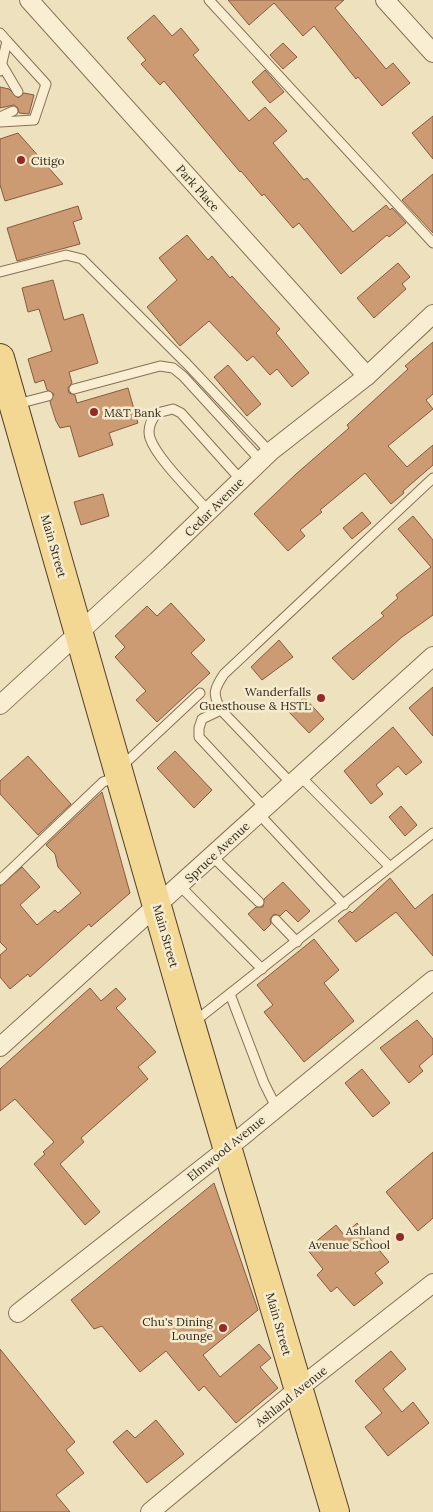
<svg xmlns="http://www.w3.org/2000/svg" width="433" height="1512" viewBox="0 0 433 1512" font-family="Lora,serif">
<rect width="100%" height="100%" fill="#eee1be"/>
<g fill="#cd9b73" stroke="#865b3c">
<path d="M 228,0 L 344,0 L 335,8 L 386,69 L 393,63 L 410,83 L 382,106 L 358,77 L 356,79 L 314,26 L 303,36 L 274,3 L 249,25 Z"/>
<path d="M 154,15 L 172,36 L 181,28 L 199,50 L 193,55 L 249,121 L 265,107 L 287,131 L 273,143 L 304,180 L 307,178 L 353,232 L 386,205 L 390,210 L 392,208 L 406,223 L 389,237 L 387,235 L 341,274 L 299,223 L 293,228 L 264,194 L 262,196 L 241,171 L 240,172 L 164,81 L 160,85 L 141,64 L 146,60 L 127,38 Z"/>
<path d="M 283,43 L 297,57 L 283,69 L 270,55 Z"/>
<path d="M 265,70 L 284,92 L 270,103 L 252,82 Z"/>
<path d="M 0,87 L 9,89 L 18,98 L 24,93 L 34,95 L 29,114 L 19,113 L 18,108 L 14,105 L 0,108 Z"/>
<path d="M 433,116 L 433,159 L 412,133 Z"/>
<path d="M 18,133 L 63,184 L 5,201 L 0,185 L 0,139 Z"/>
<path d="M 433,174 L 433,233 L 402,200 Z"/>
<path d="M 78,206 L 82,219 L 73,222 L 80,244 L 17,261 L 7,228 Z"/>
<path d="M 187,235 L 208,260 L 212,256 L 230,278 L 232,276 L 280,329 L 276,333 L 309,373 L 292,387 L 277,369 L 270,375 L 253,356 L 247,361 L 209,321 L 180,346 L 147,307 L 177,280 L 159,258 Z"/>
<path d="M 398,263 L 410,277 L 402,284 L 406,289 L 374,318 L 357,298 Z"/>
<path d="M 53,280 L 64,320 L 83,314 L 98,363 L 69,372 L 72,383 L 68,388 L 69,393 L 75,395 L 77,403 L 128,388 L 138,423 L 109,433 L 113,445 L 79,457 L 70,426 L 60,428 L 56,421 L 50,402 L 54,394 L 47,390 L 44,380 L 35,383 L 28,359 L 52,351 L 39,309 L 28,312 L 22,288 Z"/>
<path d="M 433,342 L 433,394 L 426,400 L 433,409 L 388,446 L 407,467 L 433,445 L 433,465 L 403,491 L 404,493 L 391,504 L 365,473 L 320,510 L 322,512 L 300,530 L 305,536 L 288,551 L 254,514 L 296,474 L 349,428 L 347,425 L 408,369 L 405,366 Z"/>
<path d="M 228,365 L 261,404 L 247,416 L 214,377 Z"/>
<path d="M 103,494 L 109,516 L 81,525 L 74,502 Z"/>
<path d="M 362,512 L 371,523 L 352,539 L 343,528 Z"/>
<path d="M 413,516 L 433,540 L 433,615 L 402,637 L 353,680 L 332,658 L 384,616 L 381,613 L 398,598 L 396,595 L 431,567 L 398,529 Z"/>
<path d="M 171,603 L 205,640 L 191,653 L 210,673 L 157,722 L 136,700 L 146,691 L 115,657 L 125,647 L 115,636 L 147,606 L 157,616 Z"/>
<path d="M 279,640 L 293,657 L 262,680 L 251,667 Z"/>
<path d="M 433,687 L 433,736 L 409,708 Z"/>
<path d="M 304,697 L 324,719 L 309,733 L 289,712 Z"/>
<path d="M 393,727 L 422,762 L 406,775 L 398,766 L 376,785 L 383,794 L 371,804 L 344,771 Z"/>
<path d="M 175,751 L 212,790 L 194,808 L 157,768 Z"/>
<path d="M 28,756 L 71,804 L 38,835 L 0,794 L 0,781 Z"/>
<path d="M 102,792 L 130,893 L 91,927 L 89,924 L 30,977 L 28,974 L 10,989 L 0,977 L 0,955 L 7,949 L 0,942 L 0,886 L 22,867 L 40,887 L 20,905 L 37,925 L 55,910 L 58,913 L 81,893 L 58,867 L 55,854 L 46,845 Z"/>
<path d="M 401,806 L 417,825 L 405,836 L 389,817 Z"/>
<path d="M 390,878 L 415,909 L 433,894 L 433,956 L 396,912 L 356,942 L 338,921 L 350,911 L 352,913 Z"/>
<path d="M 283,882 L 310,911 L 298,922 L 286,910 L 280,916 L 274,914 L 270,919 L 271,924 L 264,931 L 248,914 L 256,907 L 263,907 L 264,899 Z"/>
<path d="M 314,939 L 339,970 L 324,983 L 354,1021 L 304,1062 L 264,1012 L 273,1005 L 257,985 Z"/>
<path d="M 90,988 L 101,1001 L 116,988 L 126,999 L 116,1008 L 156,1052 L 138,1067 L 148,1079 L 81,1138 L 84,1142 L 60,1164 L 100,1212 L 85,1225 L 34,1164 L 45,1154 L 43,1152 L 54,1142 L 15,1099 L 0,1111 L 0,1069 Z"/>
<path d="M 417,1020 L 433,1039 L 433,1054 L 419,1066 L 423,1071 L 409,1083 L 380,1048 Z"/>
<path d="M 362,1069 L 390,1103 L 373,1117 L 345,1083 Z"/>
<path d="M 433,1152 L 433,1218 L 418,1231 L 386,1192 Z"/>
<path d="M 214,1183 L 258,1310 L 203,1355 L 220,1377 L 259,1344 L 271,1358 L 260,1367 L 278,1388 L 236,1423 L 204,1386 L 199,1391 L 166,1351 L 140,1372 L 102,1326 L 94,1329 L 71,1300 Z"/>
<path d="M 357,1223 L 389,1262 L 375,1273 L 383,1283 L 354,1306 L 337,1287 L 331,1292 L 317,1275 L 323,1269 L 307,1249 L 336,1225 L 344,1235 Z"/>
<path d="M 0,1349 L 75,1442 L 66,1450 L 84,1473 L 56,1495 L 70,1512 L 0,1512 Z"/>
<path d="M 391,1351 L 406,1369 L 383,1389 L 402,1412 L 413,1402 L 429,1423 L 388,1456 L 365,1427 L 382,1413 L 355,1381 Z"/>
<path d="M 156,1420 L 184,1454 L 147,1483 L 113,1442 L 127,1430 L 135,1438 Z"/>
</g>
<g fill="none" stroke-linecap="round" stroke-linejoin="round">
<defs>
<g id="service">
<path d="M 209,0 L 433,243"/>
<path d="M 0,33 L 7,41 L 0,71"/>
<path d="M 0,66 L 2,65 L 18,92"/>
<path d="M 0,117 L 13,111"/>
<path d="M 0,122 L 34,120 L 46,84 L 7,41"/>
<path d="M 0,272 L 66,255 L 82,259 L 187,364 L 270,452"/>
<path d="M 74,389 L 160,366 L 173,368 L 183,376 L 261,461"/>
<path d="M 17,404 L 48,396"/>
<path d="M 209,512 C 194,494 157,459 150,438 C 147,428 151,420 157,413 L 173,409 L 181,413 L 241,480"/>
<path d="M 221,710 L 202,719 L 199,728 L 199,737 L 265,808"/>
<path d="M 121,767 L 200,693"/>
<path d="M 299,775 L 390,867"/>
<path d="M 291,783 L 221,710 C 212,694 214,689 224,674 L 433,478"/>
<path d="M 258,813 L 344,905"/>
<path d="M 212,856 L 259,902"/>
<path d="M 0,880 L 103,782 L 117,777"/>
<path d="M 180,886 L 262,969"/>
<path d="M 276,920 L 297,942"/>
<path d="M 230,994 L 264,1083 L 276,1107"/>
<path d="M 194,1022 L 433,833"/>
</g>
<g id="minor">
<path d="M 29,0 L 367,376"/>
<path d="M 385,0 L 433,53"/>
<path d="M 0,705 L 157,561 L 270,452 L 367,376 L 433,314"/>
<path d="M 0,1047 L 433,656"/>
<path d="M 18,1313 L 228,1148 L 433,980"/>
<path d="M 150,1512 L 298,1389 L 433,1283"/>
</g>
<path id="primary" d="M 0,358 L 191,1025 L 335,1512"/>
</defs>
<use href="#service" stroke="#867157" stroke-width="11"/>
<use href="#minor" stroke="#867157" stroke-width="20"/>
<use href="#primary" stroke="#543f2b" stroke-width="30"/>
<use href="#service" stroke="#f9eed1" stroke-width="9"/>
<use href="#minor" stroke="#f9eed1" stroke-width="18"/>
<use href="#primary" stroke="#f3d894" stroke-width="28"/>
</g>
<g fill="#962826" stroke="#f5ebce" stroke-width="2">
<circle cx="21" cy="160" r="5"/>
<circle cx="94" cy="412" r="5"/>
<circle cx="321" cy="698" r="5"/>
<circle cx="400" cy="1237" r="5"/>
<circle cx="223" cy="1328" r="5"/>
</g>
<g text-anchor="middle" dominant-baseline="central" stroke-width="5" stroke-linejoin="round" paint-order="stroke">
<g font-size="12" fill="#36291c" stroke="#f5ebce" text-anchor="end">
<text x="31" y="160" text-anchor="start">Citigo</text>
<text x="104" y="412" text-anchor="start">M&amp;T Bank</text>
<text x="311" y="691">Wanderfalls<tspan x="311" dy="14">Guesthouse &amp; HSTL</tspan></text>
<text x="390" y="1230">Ashland<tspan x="390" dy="14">Avenue School</tspan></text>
<text x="213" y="1321">Chu's Dining<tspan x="213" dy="14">Lounge</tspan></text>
</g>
<g font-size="12" fill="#36291c" stroke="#f5ebce">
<text transform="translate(198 188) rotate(48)">Park Place</text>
<text transform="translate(214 507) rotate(-45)">Cedar Avenue</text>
<text transform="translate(54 546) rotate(74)">Main Street</text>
<text transform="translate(217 852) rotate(-43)">Spruce Avenue</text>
<text transform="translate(166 936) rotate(74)">Main Street</text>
<text transform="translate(226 1148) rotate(-39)">Elmwood Avenue</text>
<text transform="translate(279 1324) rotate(74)">Main Street</text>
<text transform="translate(291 1396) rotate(-39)">Ashland Avenue</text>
</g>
</g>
</svg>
